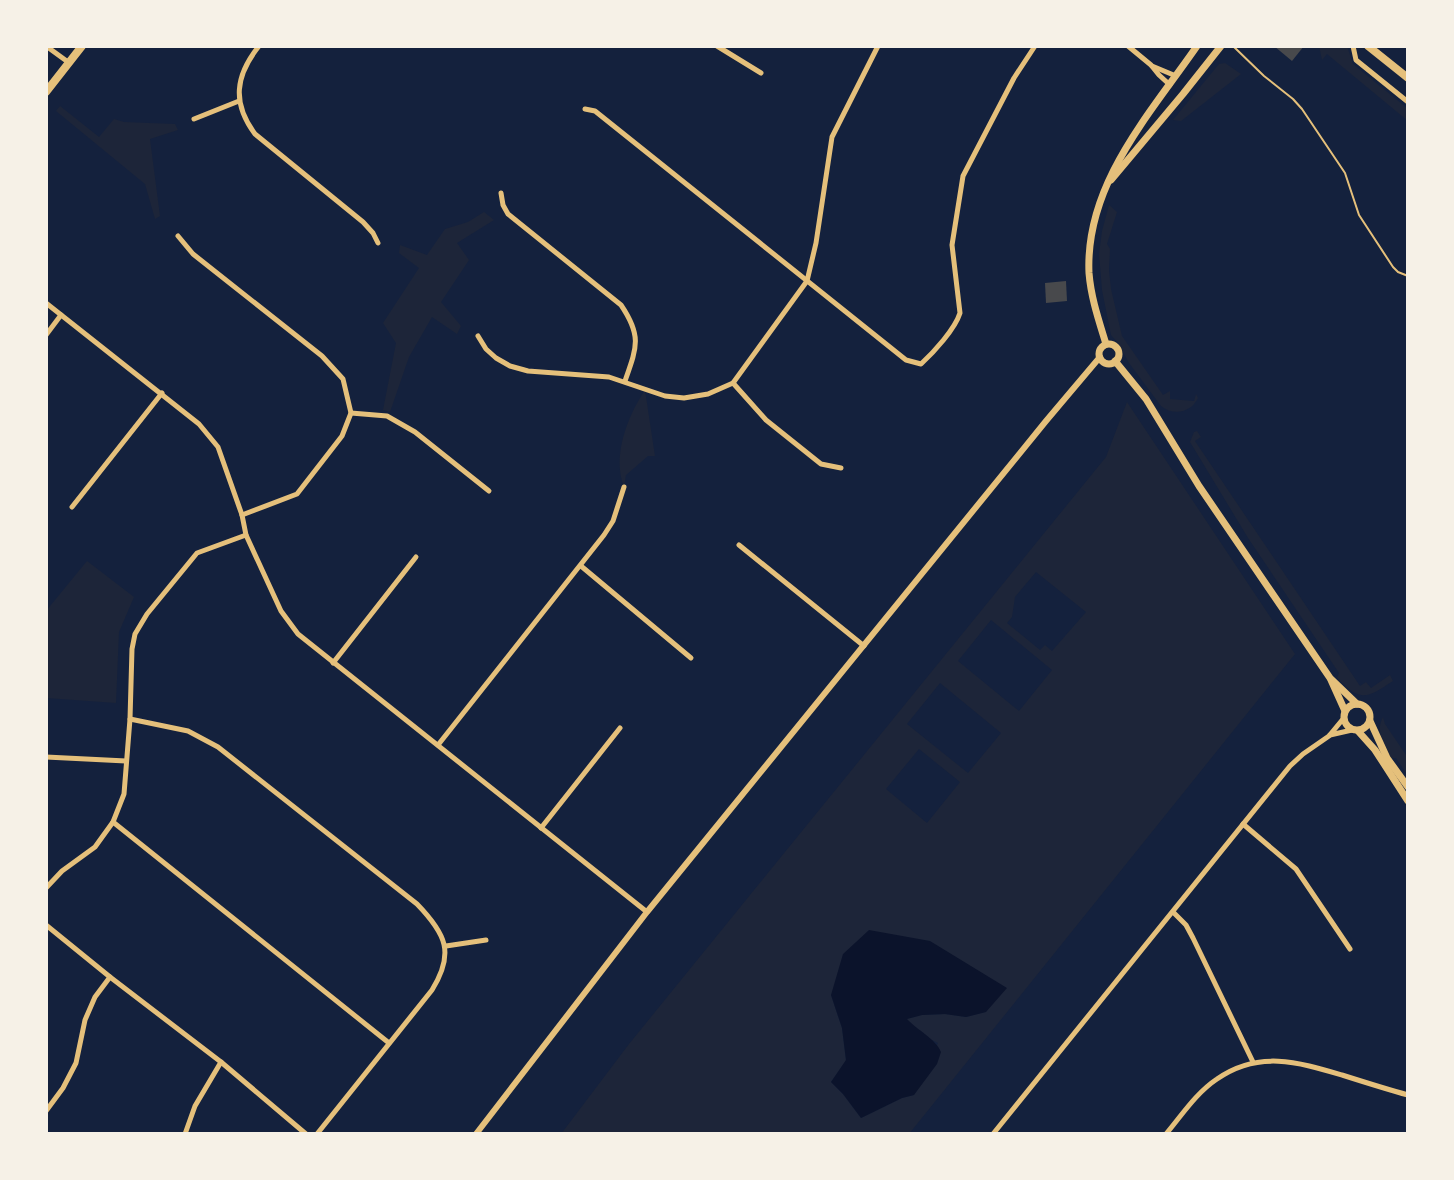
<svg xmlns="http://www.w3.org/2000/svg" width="1454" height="1180" viewBox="0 0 1454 1180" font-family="'Crimson Pro',serif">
<rect width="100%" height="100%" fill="#14213d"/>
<g fill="#1d2539" fill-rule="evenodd">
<path d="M 1319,46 L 1347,46 L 1353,64 L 1408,109 L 1408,121 L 1327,54 L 1322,60 Z"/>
<path d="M 1225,63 L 1241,74 L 1181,121 L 1173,120 L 1219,64 Z"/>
<path d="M 60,106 L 99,137 L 114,119 L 124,122 L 175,124 L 178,130 L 150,139 L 160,216 L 155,219 L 145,184 L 56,111 Z"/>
<path d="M 1109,205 L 1117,212 L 1107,244 L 1110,249 L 1109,270 L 1111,289 L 1122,336 L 1163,395 L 1170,391 L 1170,399 L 1194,401 L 1196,394 L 1198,398 C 1191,413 1173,416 1161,406 L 1129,363 L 1118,343 L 1111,335 L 1102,290 L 1099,254 L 1102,231 Z"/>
<path d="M 484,212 L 494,220 L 457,243 L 469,260 L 441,302 L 461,326 L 457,334 L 432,317 L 409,357 L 390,412 L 383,410 L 396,343 L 383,323 L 419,268 L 399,253 L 400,245 L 427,255 L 445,229 L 468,222 Z"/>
<path d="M 645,390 L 655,456 L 648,456 L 626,475 L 624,487 C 612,456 627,417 645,390 Z"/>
<path d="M 1127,402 L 1295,654 L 909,1134 L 561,1134 L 629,1044 L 1106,457 ZM 1036,572 L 1086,612 L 1052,651 L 1045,645 L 1040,650 L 1007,623 L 1012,617 L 1015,597 ZM 991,620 L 1052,670 L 1019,711 L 958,661 ZM 940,683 L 1001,733 L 968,773 L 907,724 ZM 919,749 L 960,782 L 927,823 L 886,789 ZM 985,976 L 1006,988 L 985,1012 L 966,1017 L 945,1014 L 922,1015 L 906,1019 L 924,1036 L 938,1043 L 914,1095 L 902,1098 L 861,1118 L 843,1094 L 831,1082 L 846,1061 L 842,1028 L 831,995 Z"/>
<path d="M 1197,431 L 1201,437 L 1195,441 L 1360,686 L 1366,682 L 1371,688 L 1390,675 L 1393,681 C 1367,698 1361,703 1337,678 L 1339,673 L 1248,538 L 1190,442 L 1194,432 Z"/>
<path d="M 87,561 L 134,597 L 119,632 L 116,703 L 46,698 L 46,611 Z"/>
<path d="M 1383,717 L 1385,724 L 1408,758 L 1408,776 L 1396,758 L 1391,758 C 1384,744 1375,731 1383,717 Z"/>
</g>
<path fill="#0b132b" d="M 869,930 L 930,941 L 1007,988 L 986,1012 L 966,1017 L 945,1014 L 922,1015 L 907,1019 C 917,1030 936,1039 941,1052 L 937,1064 L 914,1095 L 902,1098 L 861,1118 L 843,1094 L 831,1082 L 846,1060 L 842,1028 L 831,995 L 843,954 Z"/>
<g fill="#48494c">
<path d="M 1274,46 L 1304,46 L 1292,61 Z"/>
<path d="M 1066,281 L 1067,301 L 1046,303 L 1045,283 Z"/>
</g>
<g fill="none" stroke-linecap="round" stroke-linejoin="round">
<path stroke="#e5c07b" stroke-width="2" d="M 1233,46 L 1264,76 L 1293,99 L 1302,109 L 1345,173 L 1359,215 L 1393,267 L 1398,272 L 1408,276"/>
<g stroke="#e5c07b" stroke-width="5">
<path d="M 46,46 L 68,62"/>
<path d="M 259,46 C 235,76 232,103 255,134 L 363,222 L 373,233 L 378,243"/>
<path d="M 717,46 L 761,73"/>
<path d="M 1128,46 L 1151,65 L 1159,75 L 1170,85"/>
<path d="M 1353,46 L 1356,60 L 1408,102"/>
<path d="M 1152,66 L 1176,76"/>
<path d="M 585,109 L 595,111 L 906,360 L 921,364 C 934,352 955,329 960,313 L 952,245 L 963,176 L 1014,78 L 1035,46"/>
<path d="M 194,119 L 239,101"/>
<path d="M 501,193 L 503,205 L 508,214 L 621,305 C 642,336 637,347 625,381"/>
<path d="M 178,236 L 193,254 L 322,356 L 343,379 L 351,413 L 342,436 L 297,494 L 242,515"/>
<path d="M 46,303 L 199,424 L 218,447 L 242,515 L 246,535 L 281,611 L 298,634 L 647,912"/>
<path d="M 46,335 L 61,315"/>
<path d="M 478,336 L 486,349 L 496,358 L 510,366 L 528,371 L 609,377 L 665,396 L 684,398 L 708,394 L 733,383 L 807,281 L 816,243 L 832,137 L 878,46"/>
<path d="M 733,383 L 766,420 L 821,464 L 841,468"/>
<path d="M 351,413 L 387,416 L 415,432 L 489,491"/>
<path d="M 72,507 L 162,393"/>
<path d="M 739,545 L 864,646"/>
<path d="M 581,566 L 691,658"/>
<path d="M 333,663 L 416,557"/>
<path d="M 130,719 L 188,731 L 218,747 L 417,904 C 446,934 455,953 432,990 L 317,1134"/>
<path d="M 1330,735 L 1352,730"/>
<path d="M 438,745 L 604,535 L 613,521 L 624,487"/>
<path d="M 46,757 L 126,761"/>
<path d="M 113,822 L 389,1043"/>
<path d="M 1243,824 L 1296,869 L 1350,949"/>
<path d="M 541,828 L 620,728"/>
<path d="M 46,888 L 62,871 L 95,847 L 113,822 L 124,794 L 130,719 L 132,649 L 135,634 L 147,614 L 197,553 L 246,535"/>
<path d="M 1173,912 L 1186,925 L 1193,938 L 1253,1062"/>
<path d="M 46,925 L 110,977 L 221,1062 L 306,1134"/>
<path d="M 446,946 L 486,940"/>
<path d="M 46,1111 L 63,1088 L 76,1063 L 85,1020 L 95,997 L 110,977"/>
<path d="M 185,1134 L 195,1106 L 221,1062"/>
<path d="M 993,1134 L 1290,766 L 1303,754 L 1329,736 L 1343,719"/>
<path d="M 1166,1134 C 1182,1115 1196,1093 1217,1079 C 1258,1050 1298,1062 1342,1075 C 1364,1082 1386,1089 1408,1095"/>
</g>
<path stroke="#e5c07b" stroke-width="6" d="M 476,1134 L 647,912 L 1046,421 L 1100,357"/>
<g stroke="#e5c07b" stroke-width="7">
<path d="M 1111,180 L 1183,94 L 1221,46"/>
<path d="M 1106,344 C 1099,321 1091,298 1089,273 C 1085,184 1150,114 1197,46"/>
<circle cx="1109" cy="354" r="10"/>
<path d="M 1115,361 L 1146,399 L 1199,486 L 1330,678 L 1357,704"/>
<path d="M 1331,680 L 1345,711"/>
<circle cx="1357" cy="717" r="13"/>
<path d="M 1370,721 L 1387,758 L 1408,787"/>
<path d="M 1358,731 L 1375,750 L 1408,801"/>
</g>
<g stroke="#e5c07b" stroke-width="8">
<path d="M 1368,46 L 1408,78"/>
<path d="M 46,92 L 82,46"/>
</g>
</g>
<rect width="1454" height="1180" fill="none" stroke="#f6f1e7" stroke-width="96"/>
</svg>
